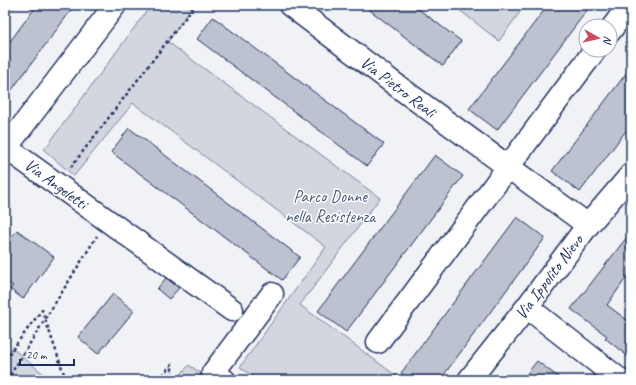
<svg xmlns="http://www.w3.org/2000/svg" width="636" height="385" viewBox="0 0 636 385" font-family="Caveat,sans-serif">
<rect width="100%" height="100%" fill="#f1f2f5"/>
<filter id="ink" filterUnits="userSpaceOnUse"><feTurbulence type="fractalNoise" baseFrequency=".025" numOctaves="2"/><feDisplacementMap in="SourceGraphic" scale="8" xChannelSelector="R" yChannelSelector="G"/><feConvolveMatrix kernelMatrix="1 2 1 2 8 2 1 2 1" color-interpolation-filters="sRGB"/></filter>
<g filter="url(#ink)">
<g fill="#d2d6df" stroke="#76829e">
<path d="M 151,5 L 193,5 L 168,42 L 380,198 L 300,305 L 402,380 L 258,380 L 240,367 L 326,247 L 133,103 L 74,176 L 44,150 Z"/>
<path d="M 453,5 L 525,5 L 499,41 Z"/>
<path d="M 12,349 L 13,349 L 51,380 L 5,380 L 5,359 Z"/>
<path d="M 189,365 L 205,376 L 202,380 L 176,380 Z"/>
</g>
<g fill="#bcc2d0" stroke="#1b2f5e">
<path d="M 37,5 L 75,5 L 5,99 L 5,48 Z"/>
<path d="M 363,5 L 413,5 L 461,41 L 443,66 Z"/>
<path d="M 548,5 L 591,5 L 497,130 L 469,109 Z"/>
<path d="M 213,17 L 384,144 L 367,166 L 197,39 Z"/>
<path d="M 631,67 L 631,124 L 580,192 L 552,171 Z"/>
<path d="M 129,128 L 300,257 L 282,280 L 111,152 Z"/>
<path d="M 435,155 L 463,176 L 346,332 L 318,311 Z"/>
<path d="M 517,217 L 545,238 L 440,380 L 410,380 L 401,373 Z"/>
<path d="M 17,230 L 54,257 L 23,299 L 10,289 L 13,286 L 5,280 L 5,245 Z"/>
<path d="M 631,232 L 631,271 L 607,305 L 631,323 L 631,359 L 605,338 L 607,336 L 571,309 Z"/>
<path d="M 166,278 L 179,288 L 169,299 L 157,289 Z"/>
<path d="M 113,294 L 134,311 L 98,354 L 78,337 Z"/>
<path d="M 537,361 L 562,380 L 522,380 Z"/>
</g>
<g fill="none" stroke-linecap="round" stroke-linejoin="round">
<defs>
<g id="minor">
<path d="M 290,5 L 400,88 L 588,225"/>
<path d="M 610,31 L 629,5"/>
<path d="M 5,147 L 232,310"/>
<path d="M 5,149 L 115,5"/>
<path d="M 527,307 L 620,380"/>
<path d="M 378,342 L 595,50"/>
<path d="M 224,380 L 213,373 L 272,294"/>
<path d="M 469,380 L 527,307 L 588,225 L 631,175"/>
</g>
</defs>
<use href="#minor" stroke="#1b2f5e" stroke-width="25"/>
<g stroke="#1b2f5e" stroke-width="2.5" stroke-dasharray="3 3" stroke-linecap="butt">
<path d="M 71,167 L 195,5"/>
<path d="M 5,359 L 42,310 L 66,380"/>
<path d="M 7,380 L 97,236"/>
<path d="M 159,380 L 172,364 L 172,380"/>
</g>
<use href="#minor" stroke="#fff" stroke-width="22"/>
</g>
</g>
<g text-anchor="middle" dominant-baseline="central" stroke-width="3" stroke-linejoin="round" paint-order="stroke">
<g font-size="17" fill="#1b2f5e" stroke="#fff">
<text transform="translate(398 87) rotate(37)">Via Pietro Reali</text>
<text transform="translate(56 184) rotate(36)">Via Angeletti</text>
<text transform="translate(549 277) rotate(-53)">Via Ippolito Nievo</text>
</g>
<g font-size="17" fill="#49597e" stroke="#fff">
<text x="330" y="196">Parco Donne<tspan x="330" dy="20">nella Resistenza</tspan></text>
</g>
</g>
<rect width="636" height="385" fill="none" stroke="#fff" stroke-width="20"/>
<rect x="10" y="10" width="616" height="365" fill="none" stroke="#1b2f5e" stroke-width="1.5" filter="url(#ink)"/>
<g transform="translate(598 38) rotate(98)"><circle r="19" fill="#ffffff" stroke="#a4acbf"/>
<path d="M0-3L7 15L0 10L-7 15Z" fill="#d1495b"/>
<text y="-6" font-size="11" font-weight="bold" text-anchor="middle" fill="#1b2f5e">N</text>
</g>
<path d="M20 359v6h54v-6" fill="none" stroke="#1b2f5e" stroke-width="2"/>
<text x="26" y="359" font-size="12" fill="#1b2f5e" stroke="#ffffff" stroke-width="3" paint-order="stroke">20 m</text>
</svg>
